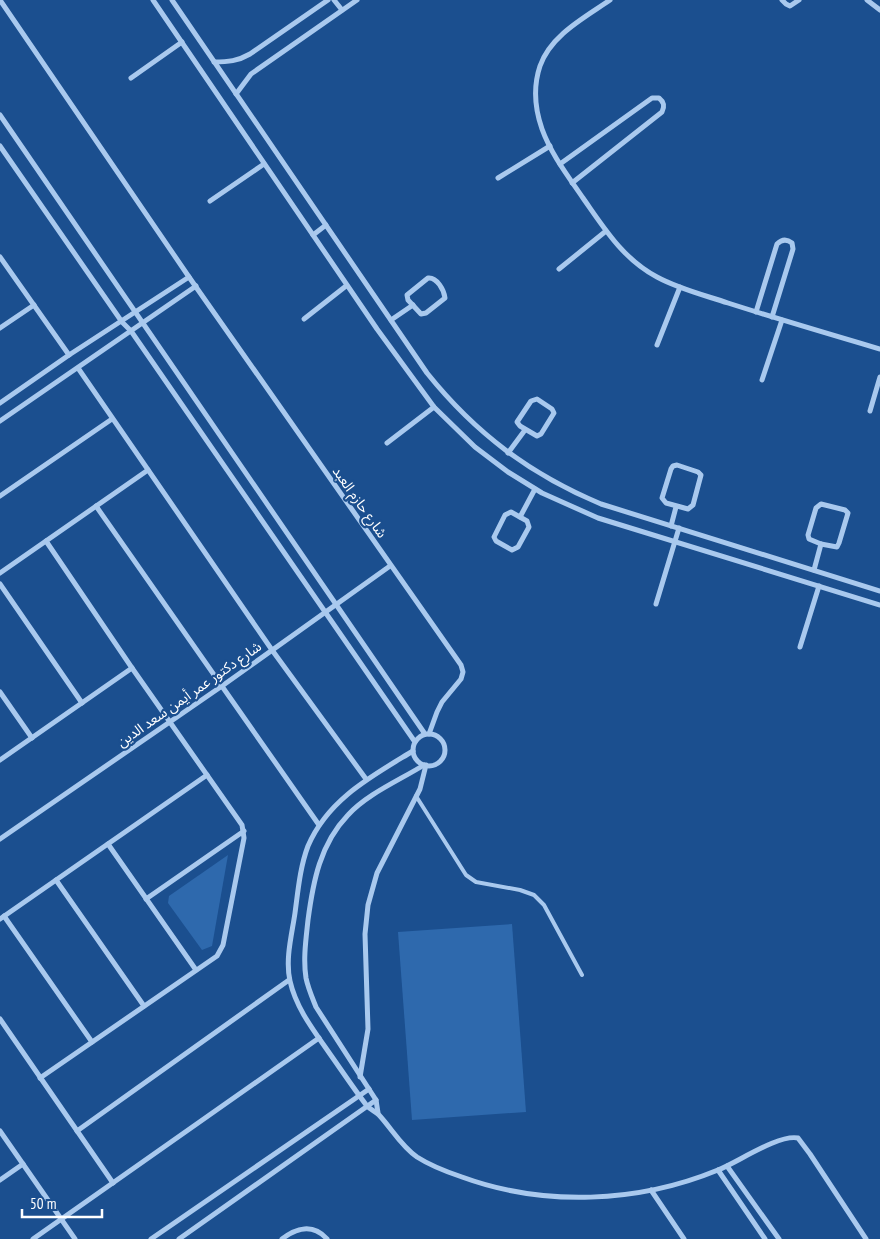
<svg xmlns="http://www.w3.org/2000/svg" width="880" height="1239" viewBox="0 0 880 1239" font-family="'PT Sans Narrow','Noto Sans Arabic',sans-serif">
<rect width="100%" height="100%" fill="#1b4f8f"/>
<g fill="#2e69ad">
<path d="M 228,855 L 212,946 L 202,950 L 168,903 L 169,896 Z"/>
<path d="M 512,924 L 526,1112 L 412,1120 L 398,932 Z"/>
</g>
<g fill="none" stroke-linecap="round" stroke-linejoin="round">
<path stroke="#a9c9ee" stroke-width="4" d="M 416,796 L 466,875 L 476,882 L 520,890 L 534,895 L 544,905 L 582,975"/>
<g stroke="#a9c9ee" stroke-width="5">
<path d="M 0,0 L 189,277 L 461,665 L 463,672 L 461,679 L 442,702 L 437,712 L 429,734"/>
<path d="M 153,0 L 377,329 L 434,407 L 475,447 L 508,472 L 542,493 L 598,518 L 880,605"/>
<path d="M 172,0 L 427,373 C 476,434 530,474 601,504 L 880,591"/>
<path d="M 334,0 L 342,10"/>
<path d="M 610,0 C 584,18 551,35 540,66 C 533,87 535,109 542,129 C 551,154 568,176 583,198 C 604,228 623,259 657,277 C 679,289 704,295 728,303 C 778,319 829,334 880,349"/>
<path d="M 782,0 L 786,4 L 790,6 L 799,0"/>
<path d="M 867,0 L 880,10"/>
<path d="M 214,62 C 228,62 238,61 250,54 L 328,0"/>
<path d="M 131,78 L 182,42"/>
<path d="M 236,94 L 251,74 L 357,0"/>
<path d="M 0,115 L 425,734"/>
<path d="M 0,146 L 122,322 L 131,331 L 415,742"/>
<path d="M 560,164 L 652,98 L 659,98 C 664,102 665,106 662,112 L 572,183"/>
<path d="M 498,178 L 550,146"/>
<path d="M 210,201 L 264,164"/>
<path d="M 313,235 L 326,225"/>
<path d="M 0,257 L 69,355"/>
<path d="M 559,269 L 606,231"/>
<path d="M 428,278 C 437,277 444,290 445,298 L 426,313 L 421,314 L 408,300 L 407,295 Z"/>
<path d="M 756,312 L 777,244 C 782,239 787,239 792,243 L 793,249 L 772,317"/>
<path d="M 304,319 L 346,286"/>
<path d="M 391,320 L 413,305"/>
<path d="M 0,328 L 34,305"/>
<path d="M 657,345 L 680,287"/>
<path d="M 78,368 L 272,650 L 366,779"/>
<path d="M 762,380 L 782,320"/>
<path d="M 537,399 L 552,409 L 554,413 L 541,434 L 537,436 L 520,426 L 517,422 L 531,401 Z"/>
<path d="M 0,403 L 69,355 L 189,277"/>
<path d="M 870,411 L 880,377"/>
<path d="M 0,421 L 196,286"/>
<path d="M 387,443 L 434,407"/>
<path d="M 508,453 L 525,430"/>
<path d="M 677,465 L 698,472 L 701,475 L 693,505 L 688,509 L 666,503 L 662,498 L 671,469 L 673,466 Z"/>
<path d="M 0,496 L 112,419"/>
<path d="M 821,504 L 845,510 L 848,513 L 839,543 L 837,547 L 821,544 L 809,539 L 808,535 L 816,508 Z"/>
<path d="M 96,506 L 319,825"/>
<path d="M 511,512 L 527,521 L 529,527 L 518,547 L 512,550 L 496,541 L 494,537 L 505,515 Z"/>
<path d="M 520,517 L 535,489"/>
<path d="M 671,526 L 676,507"/>
<path d="M 814,570 L 821,544"/>
<path d="M 0,573 L 148,470"/>
<path d="M 0,584 L 82,703"/>
<path d="M 656,604 L 679,528"/>
<path d="M 800,647 L 819,586"/>
<path d="M 0,692 L 32,738"/>
<circle cx="429" cy="750" r="16"/>
<path d="M 413,751 C 372,776 328,799 308,846 C 300,867 298,891 295,913 C 292,934 285,959 290,981 C 296,1008 314,1031 330,1054 C 342,1071 354,1089 367,1106 C 371,1110 376,1112 379,1115 C 392,1129 401,1146 417,1157 C 431,1166 447,1172 462,1177 C 544,1207 638,1203 718,1170 C 738,1162 779,1134 798,1138 L 810,1154 L 866,1239"/>
<path d="M 0,760 L 132,668"/>
<path d="M 0,839 L 222,686 L 390,566"/>
<path d="M 108,844 L 196,970"/>
<path d="M 56,880 L 144,1006"/>
<path d="M 146,899 L 244,831"/>
<path d="M 4,916 L 92,1042"/>
<path d="M 0,919 L 207,775"/>
<path d="M 0,1019 L 113,1183"/>
<path d="M 360,1077 L 368,1029 L 365,934 L 368,905 L 377,873 L 420,789 L 426,765"/>
<path d="M 40,1078 L 217,956 L 223,945 L 244,838 L 242,825 L 132,668 L 46,541"/>
<path d="M 378,1113 L 376,1100 L 316,1007 C 312,997 308,988 306,978 C 303,959 306,939 308,920 C 313,882 320,844 348,815 C 367,794 400,780 424,765"/>
<path d="M 0,1131 L 75,1239"/>
<path d="M 77,1131 L 289,980"/>
<path d="M 727,1166 L 779,1239"/>
<path d="M 718,1170 L 765,1239"/>
<path d="M 0,1180 L 23,1164"/>
<path d="M 651,1190 L 684,1239"/>
<path d="M 33,1239 L 319,1038"/>
<path d="M 151,1239 L 369,1089"/>
<path d="M 179,1239 L 376,1100"/>
<path d="M 282,1239 C 296,1228 313,1223 327,1239"/>
</g>
</g>
<g text-anchor="middle" dominant-baseline="central" stroke-width="4.5" stroke-linejoin="round" paint-order="stroke">
<g font-size="14" fill="#fff" stroke="#1b4f8f">
<text transform="translate(360 502) rotate(55)">شارع حازم العبد</text>
<text transform="translate(189 694) rotate(-35)">شارع دكتور عمر أيمن سعد الدين</text>
</g>
</g>
<path d="M22 1209v8h80v-8" fill="none" stroke="#ffffff" stroke-width="2.5"/>
<text x="30" y="1209" font-size="15" fill="#ffffff" stroke="#1b4f8f" stroke-width="4" paint-order="stroke">50 m</text>
</svg>
